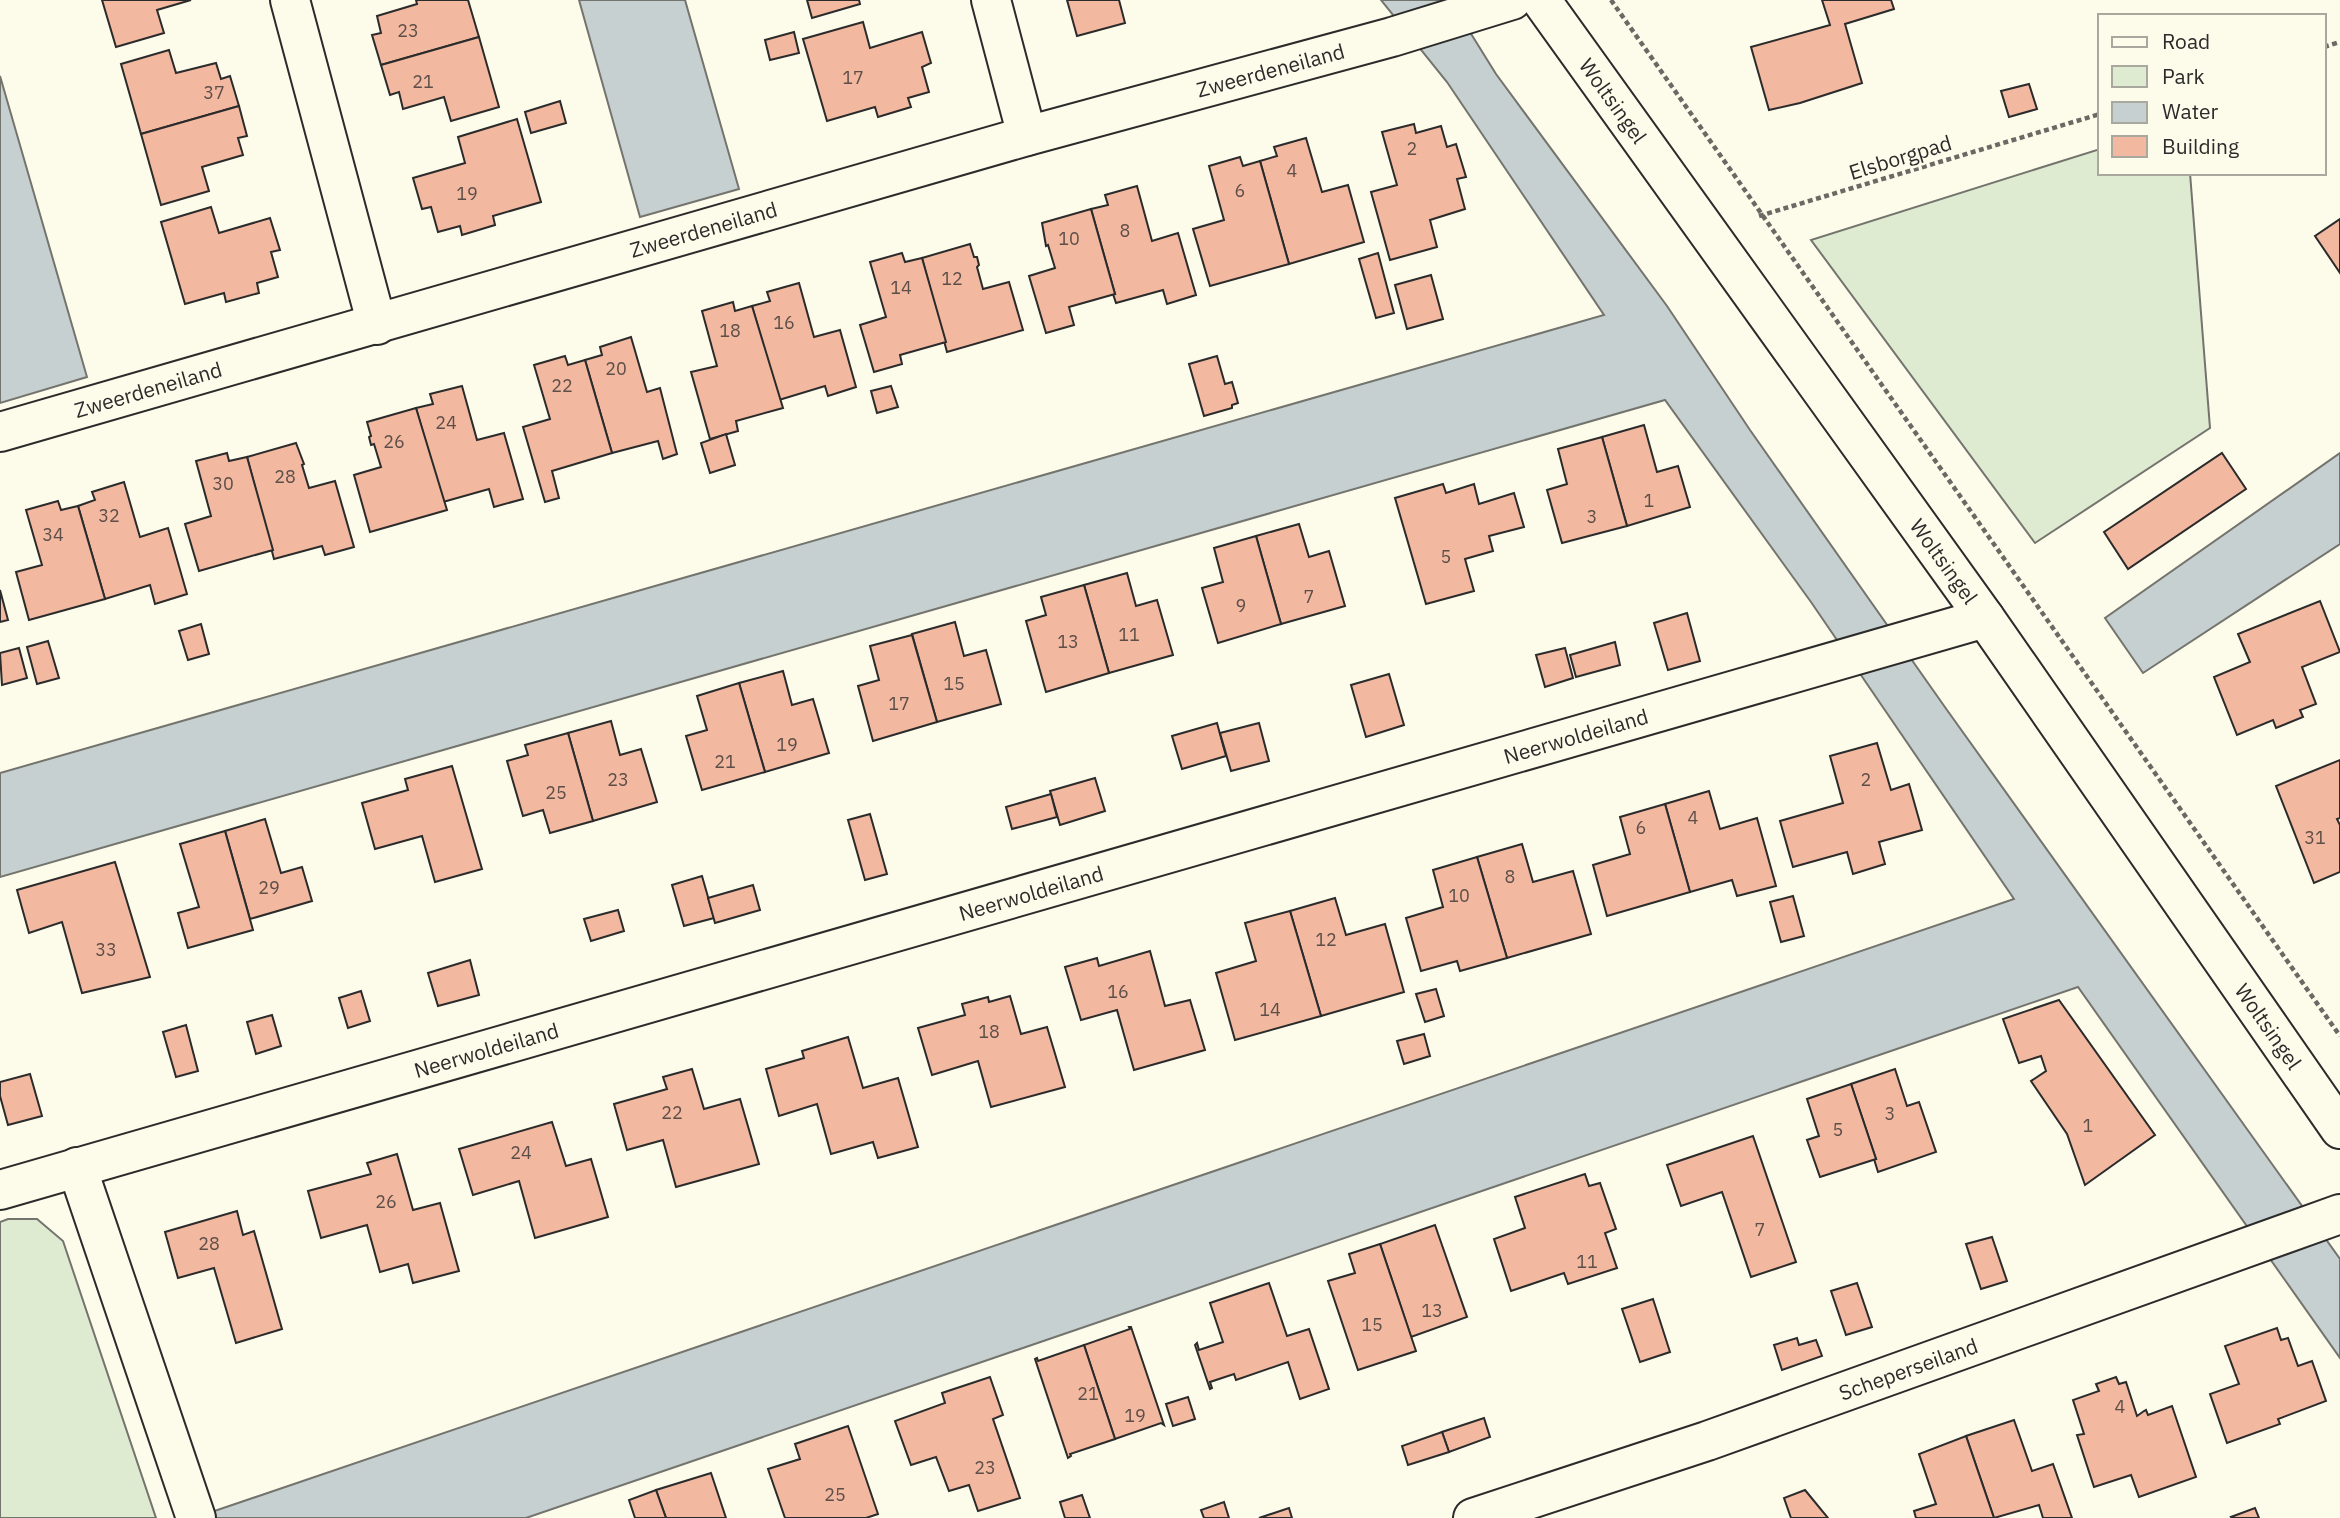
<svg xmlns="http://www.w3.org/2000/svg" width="2340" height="1518" viewBox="0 0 2340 1518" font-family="'IBM Plex Sans',sans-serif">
<rect width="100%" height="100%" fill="#fdfbea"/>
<g fill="#deebd1" stroke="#74746e" stroke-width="2">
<path d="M 2100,149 L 2100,173 L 2190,173 L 2210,428 L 2035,543 L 1811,240 Z"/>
<path d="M 8,1219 L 37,1219 L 63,1241 L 156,1518 L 0,1518 L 0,1222 Z"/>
</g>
<g fill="#c7d0d0" stroke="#74746e" stroke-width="2">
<path d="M 579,0 L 685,0 L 739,189 L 640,217 Z"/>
<path d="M 1381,0 L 1450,0 L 1496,74 L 1667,306 L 1750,430 L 1947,710 L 2340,1259 L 2340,1358 L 2078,987 L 526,1518 L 194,1518 L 2014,899 L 1811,602 L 1665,400 L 0,877 L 0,773 L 1604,315 L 1447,82 Z"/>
<path d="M 0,76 L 87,377 L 0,403 Z"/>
<path d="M 2340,453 L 2340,544 L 2143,673 L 2105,618 Z"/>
</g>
<g fill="#f2b8a0" stroke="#2b2b2b" stroke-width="2">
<path d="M 102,0 L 191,0 L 157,10 L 164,33 L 116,47 Z"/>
<path d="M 416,0 L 468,0 L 479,37 L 381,65 L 372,35 L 381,33 L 377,16 L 417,4 Z"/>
<path d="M 807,0 L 859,0 L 860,4 L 812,18 Z"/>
<path d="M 1067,0 L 1119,0 L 1125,23 L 1077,36 Z"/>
<path d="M 1822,0 L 1891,0 L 1894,9 L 1845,24 L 1862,83 L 1800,103 L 1769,110 L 1751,47 L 1830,25 Z"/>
<path d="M 863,22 L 870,48 L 922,32 L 931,63 L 922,67 L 929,92 L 908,98 L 911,107 L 878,117 L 875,107 L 827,121 L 803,39 Z"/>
<path d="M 794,32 L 799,53 L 770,60 L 765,40 Z"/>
<path d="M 479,37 L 499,107 L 451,121 L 444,97 L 403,109 L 399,92 L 390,95 L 381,65 Z"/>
<path d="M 169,50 L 176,73 L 216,63 L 221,79 L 230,76 L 239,106 L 141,134 L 121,64 Z"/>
<path d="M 2029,84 L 2037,109 L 2009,117 L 2001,91 Z"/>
<path d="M 560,101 L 566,123 L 531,133 L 525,112 Z"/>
<path d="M 239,106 L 247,136 L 238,138 L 243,155 L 202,167 L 209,191 L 161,205 L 141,134 Z"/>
<path d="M 517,119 L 541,202 L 493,216 L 495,225 L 462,235 L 460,226 L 438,232 L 431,207 L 422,209 L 413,178 L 465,163 L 458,137 Z"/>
<path d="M 1414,124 L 1416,133 L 1441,126 L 1447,147 L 1456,144 L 1466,177 L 1457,179 L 1465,209 L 1430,220 L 1437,247 L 1390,260 L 1371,192 L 1397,185 L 1382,132 Z"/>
<path d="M 1306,138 L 1322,192 L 1348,185 L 1364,242 L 1289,264 L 1260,161 L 1277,156 L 1274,147 Z"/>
<path d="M 1240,157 L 1243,166 L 1260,161 L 1289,264 L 1210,286 L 1193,229 L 1224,220 L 1209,166 Z"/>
<path d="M 1137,186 L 1152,241 L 1178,233 L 1196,295 L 1167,304 L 1163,290 L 1116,303 L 1113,294 L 1115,294 L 1091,209 L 1108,205 L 1105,195 Z"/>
<path d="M 211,207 L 219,233 L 270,218 L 280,250 L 271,252 L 278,277 L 257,283 L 259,293 L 226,302 L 224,293 L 185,304 L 161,222 Z"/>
<path d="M 1091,209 L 1115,294 L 1069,307 L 1074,325 L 1046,333 L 1029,276 L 1055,268 L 1048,245 L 1046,246 L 1042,223 Z"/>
<path d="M 2340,219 L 2340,273 L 2315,236 Z"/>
<path d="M 970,244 L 974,257 L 977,257 L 979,265 L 977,267 L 983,289 L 1009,282 L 1023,330 L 947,352 L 922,258 Z"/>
<path d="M 902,253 L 905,262 L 922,258 L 946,342 L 900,355 L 902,364 L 874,372 L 860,325 L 886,317 L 870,262 Z"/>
<path d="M 1378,253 L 1394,313 L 1376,318 L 1359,259 Z"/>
<path d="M 1431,275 L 1443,319 L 1407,329 L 1395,285 Z"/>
<path d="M 799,283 L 814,337 L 840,330 L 856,387 L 828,396 L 825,386 L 779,400 L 752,306 L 770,301 L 767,292 Z"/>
<path d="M 733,302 L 735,311 L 752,306 L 783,408 L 736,421 L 738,431 L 710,439 L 691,372 L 717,366 L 702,311 Z"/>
<path d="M 631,337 L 647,392 L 660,388 L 677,454 L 663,459 L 658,441 L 612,453 L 585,360 L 602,355 L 600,347 Z"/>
<path d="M 565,356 L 568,365 L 585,360 L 612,453 L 552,471 L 559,498 L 545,502 L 523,427 L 550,419 L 534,365 Z"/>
<path d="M 1217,356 L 1225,384 L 1232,382 L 1238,403 L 1232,405 L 1232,408 L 1204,416 L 1189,364 Z"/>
<path d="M 462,386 L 477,440 L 504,433 L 523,499 L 494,507 L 489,489 L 443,502 L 416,408 L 433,404 L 430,394 Z"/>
<path d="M 891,386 L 898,407 L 877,413 L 871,391 Z"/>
<path d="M 416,408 L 447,510 L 370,532 L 354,475 L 381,467 L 374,444 L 371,445 L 369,437 L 371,436 L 367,422 Z"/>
<path d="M 1644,425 L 1657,472 L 1678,466 L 1690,507 L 1627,526 L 1602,437 Z"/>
<path d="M 726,434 L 735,465 L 710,473 L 701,443 Z"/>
<path d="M 1602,437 L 1627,526 L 1562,543 L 1547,490 L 1567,484 L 1558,449 Z"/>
<path d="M 296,443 L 304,464 L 302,465 L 309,488 L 335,481 L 354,547 L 325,555 L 322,546 L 274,559 L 247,457 Z"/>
<path d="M 227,453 L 229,461 L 247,457 L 273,550 L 199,571 L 185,524 L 211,516 L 196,461 Z"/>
<path d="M 2222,453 L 2246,489 L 2128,569 L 2104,532 Z"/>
<path d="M 124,482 L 140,537 L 168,528 L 187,594 L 155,604 L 150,585 L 105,599 L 78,506 L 95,500 L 92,492 Z"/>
<path d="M 1443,484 L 1446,493 L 1474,484 L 1479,504 L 1514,493 L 1524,527 L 1489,536 L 1493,551 L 1465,559 L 1474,591 L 1426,604 L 1395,498 Z"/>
<path d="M 58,501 L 61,510 L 78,506 L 105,599 L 29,620 L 16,572 L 42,565 L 26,510 Z"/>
<path d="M 1299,524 L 1309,557 L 1329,551 L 1345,606 L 1281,624 L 1256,536 Z"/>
<path d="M 1256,536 L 1281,624 L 1218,643 L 1202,588 L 1223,582 L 1214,548 Z"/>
<path d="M 1127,573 L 1136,606 L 1157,600 L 1173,655 L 1109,673 L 1084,585 Z"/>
<path d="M 1084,585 L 1109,673 L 1046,692 L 1026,621 L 1046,615 L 1041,597 Z"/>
<path d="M 0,590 L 8,620 L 0,622 Z"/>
<path d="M 2320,601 L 2340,652 L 2302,667 L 2316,704 L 2300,710 L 2303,717 L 2276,728 L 2273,720 L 2237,735 L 2214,677 L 2250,662 L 2238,634 Z"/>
<path d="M 1687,613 L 1700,661 L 1668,670 L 1654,623 Z"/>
<path d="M 955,622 L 964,656 L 986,650 L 1001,704 L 937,722 L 912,634 Z"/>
<path d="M 201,624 L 209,654 L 188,660 L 179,631 Z"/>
<path d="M 912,635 L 937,722 L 873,741 L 858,686 L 879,680 L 870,646 Z"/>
<path d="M 48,641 L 59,678 L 37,684 L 27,647 Z"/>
<path d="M 1615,642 L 1620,665 L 1576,677 L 1570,655 Z"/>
<path d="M 19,648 L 27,678 L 2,685 L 0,653 Z"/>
<path d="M 1565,648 L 1573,678 L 1545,687 L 1536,655 Z"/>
<path d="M 783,671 L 792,705 L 813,699 L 829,753 L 765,772 L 739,683 Z"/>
<path d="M 1389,674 L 1404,725 L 1366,737 L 1351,685 Z"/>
<path d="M 739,683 L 765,772 L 702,790 L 686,736 L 707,730 L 697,696 Z"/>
<path d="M 611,721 L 620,755 L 641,749 L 657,802 L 593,821 L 568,733 Z"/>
<path d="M 1217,723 L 1226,756 L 1182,769 L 1172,736 Z"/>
<path d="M 1259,723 L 1269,761 L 1231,771 L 1220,733 Z"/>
<path d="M 568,733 L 593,821 L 550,833 L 543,810 L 523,816 L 507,761 L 528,755 L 525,745 Z"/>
<path d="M 1877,743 L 1891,790 L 1909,784 L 1922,830 L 1879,842 L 1885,864 L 1853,874 L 1847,852 L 1793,867 L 1780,821 L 1843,803 L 1830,756 Z"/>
<path d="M 2340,760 L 2340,818 L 2337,819 L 2340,825 L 2340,872 L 2314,883 L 2276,786 Z"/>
<path d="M 452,766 L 482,869 L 435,882 L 422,836 L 375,849 L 362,803 L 408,790 L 405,779 Z"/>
<path d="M 1095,778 L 1105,811 L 1060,825 L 1050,791 Z"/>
<path d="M 1709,791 L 1720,829 L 1757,818 L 1776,886 L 1737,896 L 1732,880 L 1690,892 L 1665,804 Z"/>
<path d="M 1051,794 L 1057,817 L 1012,829 L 1006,807 Z"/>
<path d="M 1665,804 L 1690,892 L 1607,916 L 1593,865 L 1630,854 L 1620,817 Z"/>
<path d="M 870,814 L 887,874 L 865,880 L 848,820 Z"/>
<path d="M 265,819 L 281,873 L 302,867 L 312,901 L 250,919 L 225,831 Z"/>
<path d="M 225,831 L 253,930 L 188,948 L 178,913 L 199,907 L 180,844 Z"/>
<path d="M 1522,844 L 1533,882 L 1573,871 L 1591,934 L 1507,958 L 1477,857 Z"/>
<path d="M 1477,857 L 1507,958 L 1460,971 L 1457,961 L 1421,971 L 1406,918 L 1443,907 L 1433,870 Z"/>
<path d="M 115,862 L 150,977 L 82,993 L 62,922 L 29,933 L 17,890 Z"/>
<path d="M 702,876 L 714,918 L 684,926 L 672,885 Z"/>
<path d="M 753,885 L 760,910 L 715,923 L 708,898 Z"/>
<path d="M 1793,896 L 1804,936 L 1781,942 L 1770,902 Z"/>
<path d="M 1335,898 L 1346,935 L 1385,924 L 1404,992 L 1321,1016 L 1290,911 Z"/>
<path d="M 618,910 L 624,931 L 591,941 L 584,919 Z"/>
<path d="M 1290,911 L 1321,1016 L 1235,1040 L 1216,973 L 1256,961 L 1245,923 Z"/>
<path d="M 1150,951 L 1165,1006 L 1190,1000 L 1205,1050 L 1134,1070 L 1117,1010 L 1081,1020 L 1065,967 L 1097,958 L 1099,966 Z"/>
<path d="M 470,960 L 479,995 L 438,1006 L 428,973 Z"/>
<path d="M 1436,989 L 1444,1016 L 1425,1022 L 1416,994 Z"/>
<path d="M 361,991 L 370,1021 L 348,1028 L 339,998 Z"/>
<path d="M 1010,996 L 1021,1034 L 1047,1027 L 1065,1087 L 991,1107 L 978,1061 L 932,1075 L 918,1028 L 965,1015 L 962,1004 L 988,997 L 989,1002 Z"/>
<path d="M 2059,1000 L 2155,1135 L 2085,1185 L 2067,1134 L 2031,1081 L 2046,1071 L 2041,1056 L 2019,1063 L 2003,1019 Z"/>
<path d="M 272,1015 L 281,1046 L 256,1054 L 247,1022 Z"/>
<path d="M 186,1025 L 198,1071 L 176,1077 L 163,1032 Z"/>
<path d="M 1424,1034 L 1430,1056 L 1404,1064 L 1397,1041 Z"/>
<path d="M 848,1037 L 863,1088 L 898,1078 L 918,1147 L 878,1158 L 873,1142 L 831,1154 L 817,1104 L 779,1116 L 766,1069 L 804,1058 L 802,1051 Z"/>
<path d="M 692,1069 L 704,1109 L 740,1099 L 759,1164 L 676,1187 L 663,1140 L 627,1150 L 614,1104 L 667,1089 L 663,1077 Z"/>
<path d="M 1895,1069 L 1907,1106 L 1919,1102 L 1936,1152 L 1878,1172 L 1874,1159 L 1876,1159 L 1851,1084 Z"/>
<path d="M 30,1074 L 42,1116 L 8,1125 L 0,1096 L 0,1082 Z"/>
<path d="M 1851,1084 L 1876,1159 L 1820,1177 L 1807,1140 L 1819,1136 L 1807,1099 Z"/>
<path d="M 552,1122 L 566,1166 L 591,1159 L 608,1217 L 535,1238 L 519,1181 L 473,1195 L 459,1149 Z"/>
<path d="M 1753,1136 L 1796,1262 L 1751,1277 L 1722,1192 L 1681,1206 L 1667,1165 Z"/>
<path d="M 397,1154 L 413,1210 L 440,1203 L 459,1271 L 413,1283 L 408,1264 L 380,1272 L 367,1225 L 321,1238 L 308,1191 L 371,1174 L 367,1163 Z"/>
<path d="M 1585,1174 L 1589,1186 L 1600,1183 L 1616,1229 L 1605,1233 L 1617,1268 L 1568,1284 L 1564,1273 L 1511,1291 L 1494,1239 L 1525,1228 L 1515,1197 Z"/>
<path d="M 237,1211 L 243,1235 L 254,1231 L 282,1329 L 236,1343 L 214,1268 L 178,1278 L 165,1232 Z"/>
<path d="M 1435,1225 L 1467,1317 L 1411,1337 L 1380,1244 Z"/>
<path d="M 1992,1237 L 2007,1281 L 1981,1289 L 1966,1244 Z"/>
<path d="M 1380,1244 L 1416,1351 L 1358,1370 L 1328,1281 L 1355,1273 L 1349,1254 Z"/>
<path d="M 1269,1283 L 1287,1336 L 1309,1329 L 1329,1389 L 1300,1399 L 1288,1362 L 1236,1380 L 1234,1374 L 1210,1382 L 1212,1388 L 1210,1389 L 1195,1345 L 1197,1343 L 1199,1350 L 1223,1342 L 1210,1303 Z"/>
<path d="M 1857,1283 L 1872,1327 L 1846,1335 L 1831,1291 Z"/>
<path d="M 1653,1299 L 1670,1352 L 1640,1362 L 1622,1309 Z"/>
<path d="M 1129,1327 L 1131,1327 L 1164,1425 L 1161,1423 L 1115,1439 L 1084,1345 L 1130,1329 Z"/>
<path d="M 2277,1328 L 2281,1340 L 2288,1338 L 2298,1366 L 2312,1361 L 2326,1401 L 2278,1419 L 2280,1424 L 2227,1443 L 2210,1394 L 2239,1384 L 2225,1346 Z"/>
<path d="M 1797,1338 L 1799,1345 L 1816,1340 L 1822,1356 L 1782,1370 L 1774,1345 Z"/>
<path d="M 1084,1345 L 1115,1439 L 1070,1454 L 1071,1456 L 1068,1458 L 1035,1359 L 1037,1358 L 1038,1361 Z"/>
<path d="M 990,1377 L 1003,1415 L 993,1419 L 1020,1498 L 978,1511 L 969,1485 L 949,1491 L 936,1457 L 911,1465 L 895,1421 L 945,1403 L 942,1393 Z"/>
<path d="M 2116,1377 L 2119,1384 L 2126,1382 L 2137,1416 L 2144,1411 L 2146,1410 L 2148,1415 L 2172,1406 L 2196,1477 L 2139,1497 L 2131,1475 L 2094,1487 L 2077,1435 L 2084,1434 L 2073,1400 L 2099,1391 L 2096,1384 Z"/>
<path d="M 1188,1397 L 1195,1419 L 1173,1426 L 1166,1404 Z"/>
<path d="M 1484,1418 L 1490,1437 L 1449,1452 L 1442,1432 Z"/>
<path d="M 2014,1420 L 2032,1471 L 2053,1464 L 2072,1518 L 2043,1518 L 2039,1505 L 1994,1518 L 1966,1436 Z"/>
<path d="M 848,1426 L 878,1514 L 866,1518 L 785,1518 L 768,1469 L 800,1459 L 795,1444 Z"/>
<path d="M 1442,1432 L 1449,1452 L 1408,1465 L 1402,1446 Z"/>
<path d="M 1966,1436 L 1994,1518 L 1916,1518 L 1914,1511 L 1936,1504 L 1919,1454 Z"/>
<path d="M 711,1473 L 726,1518 L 666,1518 L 656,1490 Z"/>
<path d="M 656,1490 L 666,1518 L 635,1518 L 629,1500 Z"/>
<path d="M 1805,1490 L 1828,1518 L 1791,1518 L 1784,1498 Z"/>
<path d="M 1082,1495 L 1090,1518 L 1065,1518 L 1060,1502 Z"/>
<path d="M 1224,1502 L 1229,1518 L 1204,1518 L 1201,1510 Z"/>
<path d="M 1289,1508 L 1292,1518 L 1259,1518 Z"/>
<path d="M 2255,1508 L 2259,1518 L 2232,1518 L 2231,1517 Z"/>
</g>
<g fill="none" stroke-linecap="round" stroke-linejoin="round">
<defs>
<g id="minor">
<path d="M 290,0 L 377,325"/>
<path d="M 991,0 L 1027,136"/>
<path id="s1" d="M 1541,0 L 1985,618 L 2340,1129"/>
<path id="s2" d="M 0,432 L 1027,136 L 1392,37 L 1512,0"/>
<path d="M 77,1167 L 196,1518"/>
<path id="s3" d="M 0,1190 L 1985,618"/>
<path id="s4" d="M 1473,1518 L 1707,1441 L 2340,1214"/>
</g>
</defs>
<use href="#minor" stroke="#2b2b2b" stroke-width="42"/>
<g stroke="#6a6964" stroke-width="4.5" stroke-dasharray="5 3.5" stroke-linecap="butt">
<path d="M 1611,0 L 2340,1036"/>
<path d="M 2324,47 L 2340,42"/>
<path d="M 1759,216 L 2100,114"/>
</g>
<use href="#minor" stroke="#fdfbea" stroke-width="38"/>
</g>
<g text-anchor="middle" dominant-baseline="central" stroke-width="5" stroke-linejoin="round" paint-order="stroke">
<g font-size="18" fill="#5d4e48">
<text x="408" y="30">23</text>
<text x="853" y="77">17</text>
<text x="423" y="81">21</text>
<text x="214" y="92">37</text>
<text x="1412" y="148">2</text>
<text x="1292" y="170">4</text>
<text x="1240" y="190">6</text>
<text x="467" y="193">19</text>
<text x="1125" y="230">8</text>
<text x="1069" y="238">10</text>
<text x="952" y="278">12</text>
<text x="901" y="287">14</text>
<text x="784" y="322">16</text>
<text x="730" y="330">18</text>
<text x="616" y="368">20</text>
<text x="562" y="385">22</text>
<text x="446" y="422">24</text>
<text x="394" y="441">26</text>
<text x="285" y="476">28</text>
<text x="223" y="483">30</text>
<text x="1649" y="500">1</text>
<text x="109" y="515">32</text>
<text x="1592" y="516">3</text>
<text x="53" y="534">34</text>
<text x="1446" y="556">5</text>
<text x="1309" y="596">7</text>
<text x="1241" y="605">9</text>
<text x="1129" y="634">11</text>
<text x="1068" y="641">13</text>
<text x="954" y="683">15</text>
<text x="899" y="703">17</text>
<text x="787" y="744">19</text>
<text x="725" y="761">21</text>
<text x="618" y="779">23</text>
<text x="1866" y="779">2</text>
<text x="556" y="792">25</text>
<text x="1693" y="817">4</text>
<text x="1641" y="827">6</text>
<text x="2315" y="837">31</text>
<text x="1510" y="876">8</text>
<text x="269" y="887">29</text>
<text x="1459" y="895">10</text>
<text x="1326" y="939">12</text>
<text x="106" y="949">33</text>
<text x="1118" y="991">16</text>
<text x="1270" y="1009">14</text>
<text x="989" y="1031">18</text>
<text x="672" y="1112">22</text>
<text x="1890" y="1113">3</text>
<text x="2088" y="1125">1</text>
<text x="1838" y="1129">5</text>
<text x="521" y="1152">24</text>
<text x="386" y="1201">26</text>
<text x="1760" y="1229">7</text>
<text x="209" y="1243">28</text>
<text x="1587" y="1261">11</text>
<text x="1432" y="1310">13</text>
<text x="1372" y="1324">15</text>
<text x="1088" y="1393">21</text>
<text x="2120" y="1406">4</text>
<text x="1135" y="1415">19</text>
<text x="985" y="1467">23</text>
<text x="835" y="1494">25</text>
</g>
<g font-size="21" fill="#2b2b2b" stroke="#fdfbea">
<text stroke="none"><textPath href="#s2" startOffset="1321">Zweerdeneiland</textPath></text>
<text stroke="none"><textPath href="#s1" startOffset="124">Woltsingel</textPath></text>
<text transform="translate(1900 157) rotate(-17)">Elsborgpad</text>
<text stroke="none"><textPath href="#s2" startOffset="732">Zweerdeneiland</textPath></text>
<text stroke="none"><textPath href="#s2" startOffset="154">Zweerdeneiland</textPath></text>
<text stroke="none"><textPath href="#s1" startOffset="691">Woltsingel</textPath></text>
<text stroke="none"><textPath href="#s3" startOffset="1640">Neerwoldeiland</textPath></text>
<text stroke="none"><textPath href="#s3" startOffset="1073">Neerwoldeiland</textPath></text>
<text stroke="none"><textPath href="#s1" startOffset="1258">Woltsingel</textPath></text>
<text stroke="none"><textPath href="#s3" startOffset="506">Neerwoldeiland</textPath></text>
<text stroke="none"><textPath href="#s4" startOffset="460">Scheperseiland</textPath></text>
</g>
</g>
<rect x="2098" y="14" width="228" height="161" fill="#fdfbea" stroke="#a9a89e" stroke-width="2"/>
<rect x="2112" y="37" width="35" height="10" fill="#fdfbea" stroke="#a9a89e" stroke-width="2"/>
<text x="2162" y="49" font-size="21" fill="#2b2b2b">Road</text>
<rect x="2112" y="66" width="35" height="21" fill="#deebd1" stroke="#a9a89e" stroke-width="2"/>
<text x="2162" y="84" font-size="21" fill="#2b2b2b">Park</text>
<rect x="2112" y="102" width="35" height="21" fill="#c7d0d0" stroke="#a9a89e" stroke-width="2"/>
<text x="2162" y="119" font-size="21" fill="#2b2b2b">Water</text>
<rect x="2112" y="136" width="35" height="21" fill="#f2b8a0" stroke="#a9a89e" stroke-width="2"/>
<text x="2162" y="154" font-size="21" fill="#2b2b2b">Building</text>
</svg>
